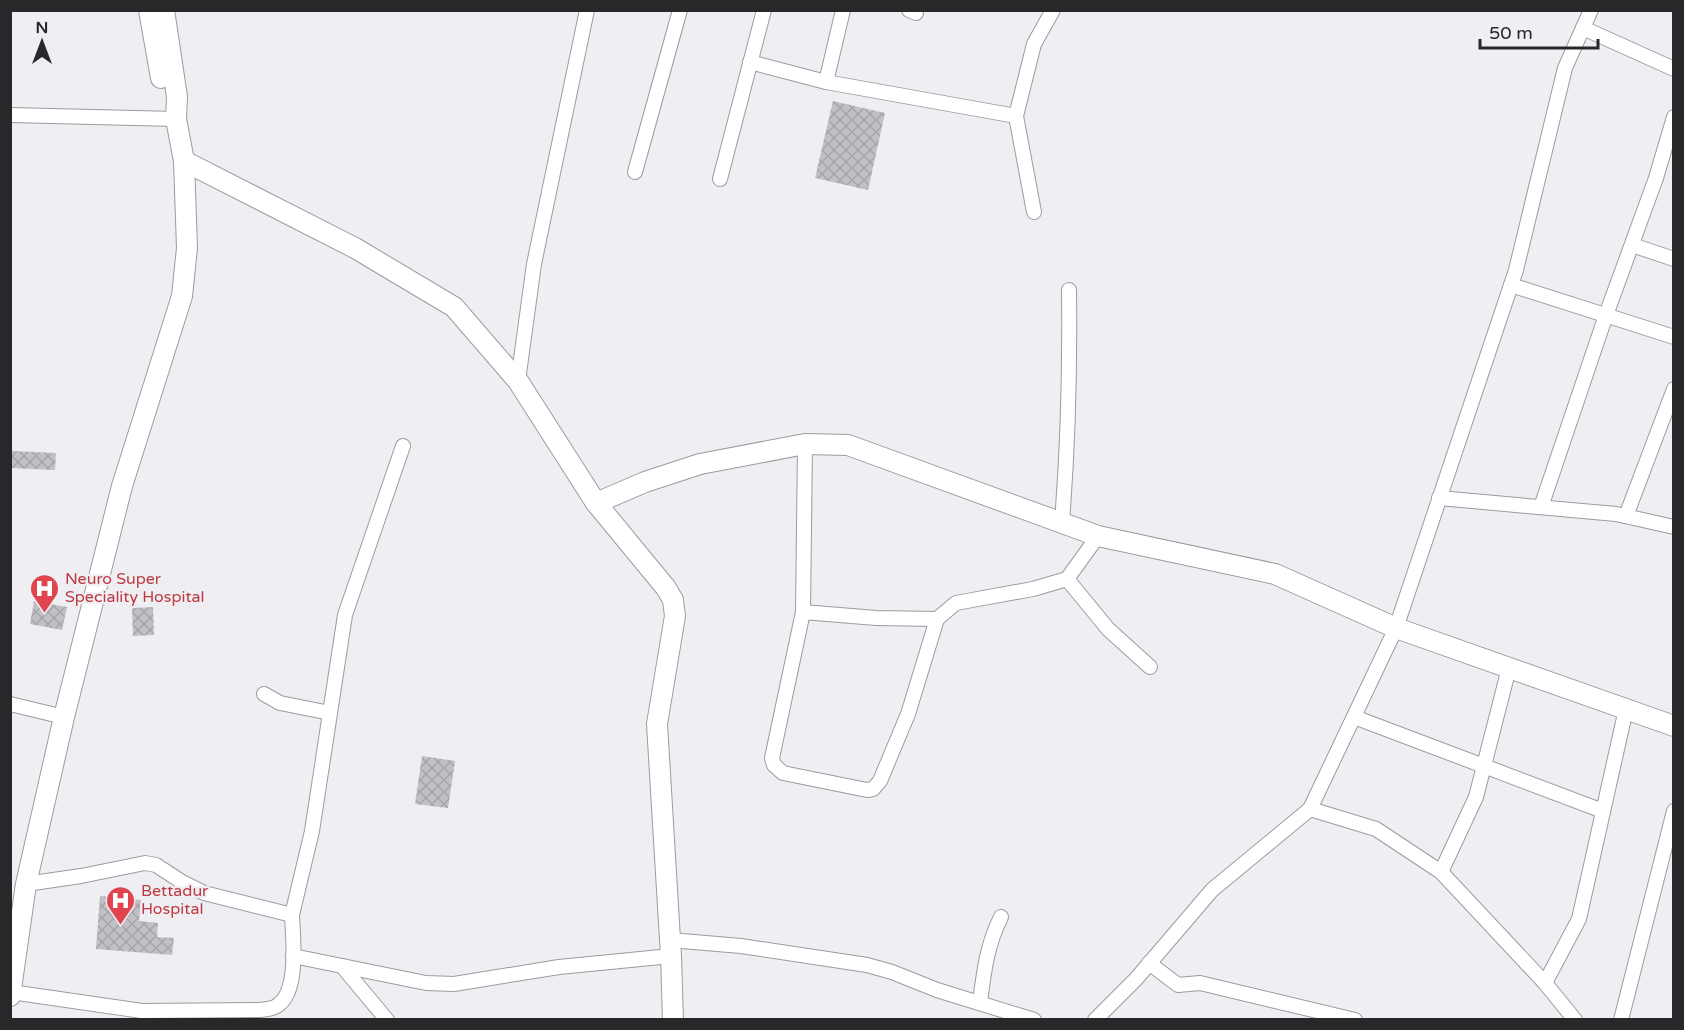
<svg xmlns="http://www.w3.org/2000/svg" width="1684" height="1030" viewBox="0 0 1684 1030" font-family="'Varela Round',sans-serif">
<defs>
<pattern id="building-cross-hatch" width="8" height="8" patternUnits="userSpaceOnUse" patternTransform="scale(1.5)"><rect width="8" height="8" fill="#c1c0c5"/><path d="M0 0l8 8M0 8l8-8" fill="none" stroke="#a6a5a9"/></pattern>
</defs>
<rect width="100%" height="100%" fill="#eeeef3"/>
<g fill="url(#building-cross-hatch)">
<path d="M 833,101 L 885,113 L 868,190 L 815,178 Z"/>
<path d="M 12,451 L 56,453 L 55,470 L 11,468 Z"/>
<path d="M 34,601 L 67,607 L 62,630 L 30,624 Z"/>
<path d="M 153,607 L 154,635 L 133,636 L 132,608 Z"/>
<path d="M 422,756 L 455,761 L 448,808 L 415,804 Z"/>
<path d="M 100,896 L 141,900 L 139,921 L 158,923 L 157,937 L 174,938 L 172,955 L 96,949 Z"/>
</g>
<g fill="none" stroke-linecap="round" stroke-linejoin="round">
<defs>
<g id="street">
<path d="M 909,10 L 916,13"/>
<path d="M 1583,28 L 1674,69"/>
<path d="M 750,62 L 826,82 L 1016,116"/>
<path d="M 826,82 L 843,10"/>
<path d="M 10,115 L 176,119"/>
<path d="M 635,172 L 680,10"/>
<path d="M 720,179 L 764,10"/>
<path d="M 1034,212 L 1016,116 L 1034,44 L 1053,10"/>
<path d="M 1632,245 L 1674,259"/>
<path d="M 1511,285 L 1674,337"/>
<path d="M 518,381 L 534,264 L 587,10"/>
<path d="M 805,444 L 803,612 L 876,618 L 937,619 L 956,603 L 1033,589 L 1067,579 L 1098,536"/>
<path d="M 1439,498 L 1616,514 L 1674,527"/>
<path d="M 1541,507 L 1606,315 L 1656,178 L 1674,117"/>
<path d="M 1626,516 L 1674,389"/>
<path d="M 1062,522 C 1068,445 1070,368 1069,290"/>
<path d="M 1067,579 L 1108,629 L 1150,667"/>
<path d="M 803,612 L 772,758 L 774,765 L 783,773 L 867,790 L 873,789 L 880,781 L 908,714 L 937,619"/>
<path d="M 264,694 L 280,703 L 330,713"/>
<path d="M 10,704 L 64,717"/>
<path d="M 1354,717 L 1603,811"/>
<path d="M 1310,809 L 1396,628 L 1516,270 L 1565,68 L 1591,10"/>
<path d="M 1441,872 L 1476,797 L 1509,668"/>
<path d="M 26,884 L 81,876 L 145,863 L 156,865 L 182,882 L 204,893 L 292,915 L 312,831 L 345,615 L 403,446"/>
<path d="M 670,940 L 741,946 L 867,965 L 892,972 L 937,990 L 1034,1020"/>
<path d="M 293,956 L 426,983 L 454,984 L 559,967 L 671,956"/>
<path d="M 1149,963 L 1178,985 L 1200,983 L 1355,1020"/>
<path d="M 342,966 L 387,1020"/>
<path d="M 1545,983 L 1579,919 L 1626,709"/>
<path d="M 11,992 L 142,1011 L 260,1010 C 266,1009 274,1009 278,1005 C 299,991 293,938 292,915"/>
<path d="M 980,1002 C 984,971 987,945 1001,917"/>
<path d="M 1095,1020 L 1136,979 L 1212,890 L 1310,809 L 1376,829 L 1441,872 L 1545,983 L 1575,1020"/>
<path d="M 1621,1020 L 1674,811"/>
</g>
<g id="secondary">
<path d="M 149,10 L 161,78"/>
<path d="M 184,161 L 355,248 L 454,307 L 518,381 L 596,503 L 645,482 L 700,464 L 805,444 L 848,445 L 1098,536 L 1275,574 L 1396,628 L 1674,726"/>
<path d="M 596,503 L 666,588 L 673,600 L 675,616 L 657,724 L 671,956 L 673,1020"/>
<path d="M 10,996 L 26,884 L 64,717 L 122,486 L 182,296 L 187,248 L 184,161 L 176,119 L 177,97 L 164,10"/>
</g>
</defs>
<use href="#street" stroke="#9c9ca0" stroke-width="16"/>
<use href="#secondary" stroke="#9c9ca0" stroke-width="22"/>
<use href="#street" stroke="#fff" stroke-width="14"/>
<use href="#secondary" stroke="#fff" stroke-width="20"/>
</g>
<defs>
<symbol id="hospital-pin" viewBox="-11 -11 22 30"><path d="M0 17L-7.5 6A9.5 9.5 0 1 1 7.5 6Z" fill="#e0444e" stroke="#eeeef3"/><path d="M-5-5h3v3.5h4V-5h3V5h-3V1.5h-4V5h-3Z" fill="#fff"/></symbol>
</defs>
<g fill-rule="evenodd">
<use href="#hospital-pin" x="28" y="572" width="33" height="45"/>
<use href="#hospital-pin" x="104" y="884" width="33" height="45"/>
</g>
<g text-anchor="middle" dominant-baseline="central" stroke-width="4.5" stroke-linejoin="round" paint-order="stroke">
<g font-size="16" fill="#be3a42" stroke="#eeeef3" text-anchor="start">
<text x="65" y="579">Neuro Super<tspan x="65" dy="18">Speciality Hospital</tspan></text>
<text x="141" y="891">Bettadur<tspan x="141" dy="18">Hospital</tspan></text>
</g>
</g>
<rect width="1684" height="1030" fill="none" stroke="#28282a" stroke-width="24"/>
<g transform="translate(42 42)" stroke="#eeeef3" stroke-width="4.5" paint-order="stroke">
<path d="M0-4.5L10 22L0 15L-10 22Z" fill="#28282a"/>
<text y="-9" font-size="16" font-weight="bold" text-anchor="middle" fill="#28282a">N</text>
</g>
<path d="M1480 39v9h118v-9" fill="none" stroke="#28282a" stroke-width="3"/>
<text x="1489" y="39" font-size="18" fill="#28282a" stroke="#eeeef3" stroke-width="4.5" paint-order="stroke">50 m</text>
</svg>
